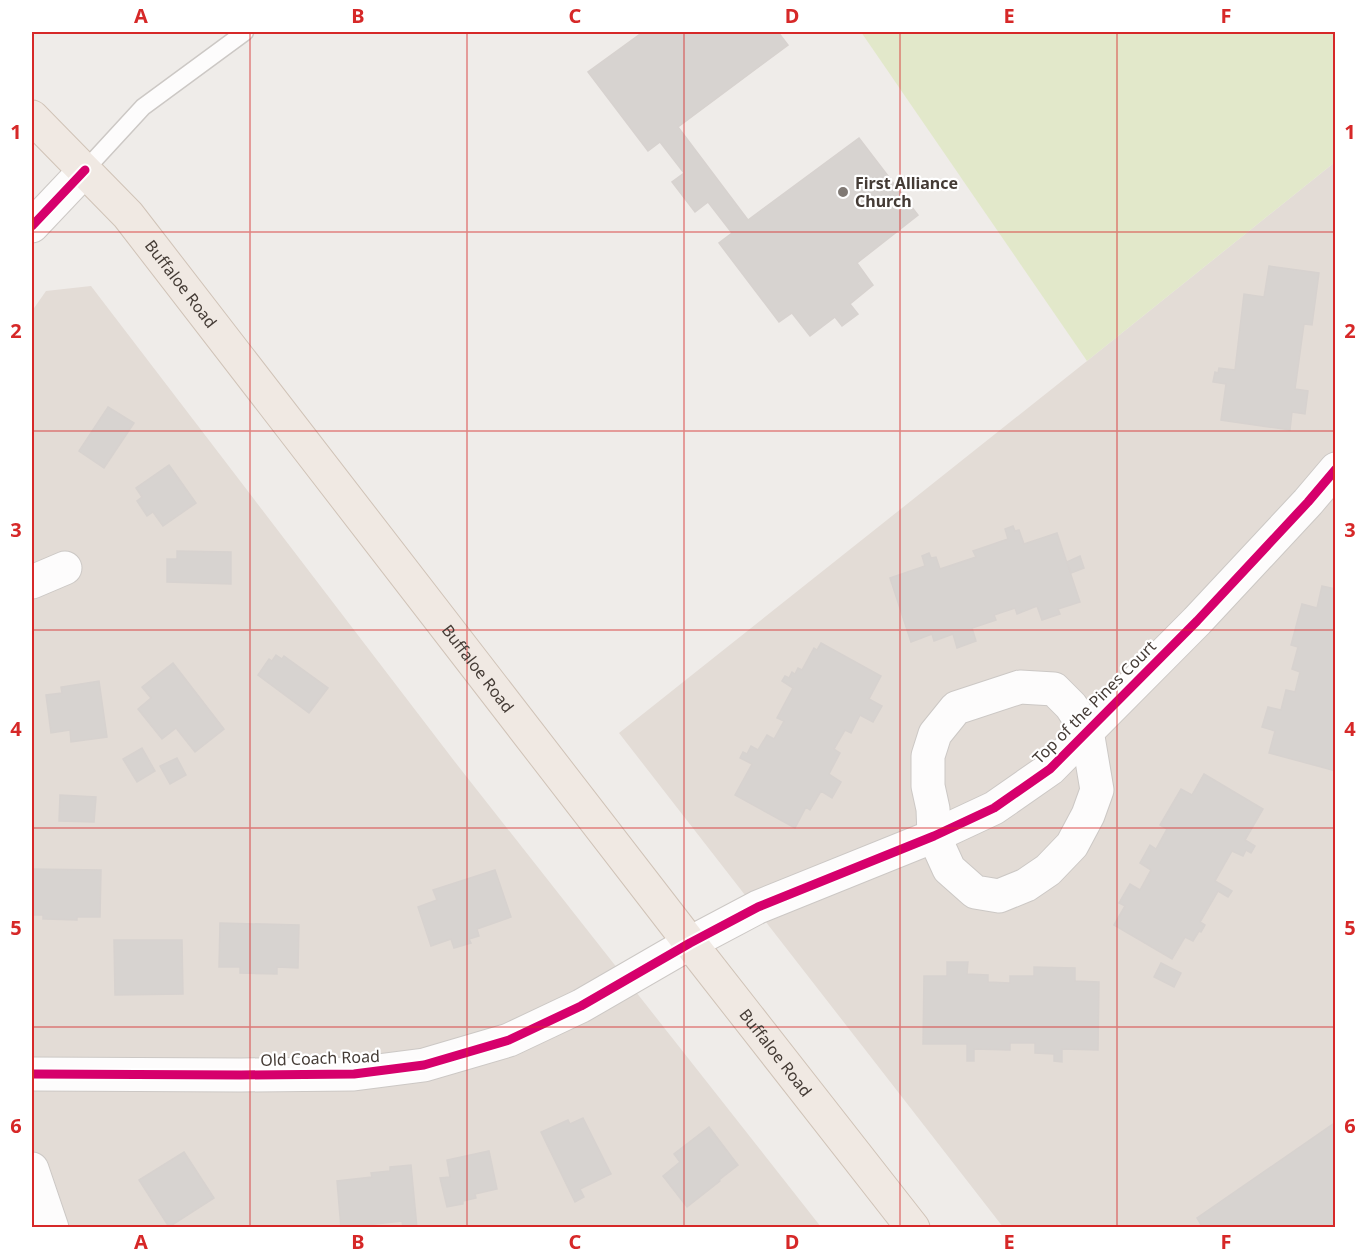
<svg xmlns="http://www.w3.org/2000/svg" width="1367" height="1259" font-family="'Noto Sans',sans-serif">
<rect width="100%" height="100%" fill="#efece9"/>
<!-- residential -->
<g fill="#e3dcd6">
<path d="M 1335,162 L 1335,1227 L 1003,1227 L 619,733 L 1087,361 Z"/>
<path d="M 91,286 L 455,762 L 821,1227 L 32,1227 L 32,311 L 46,291 Z"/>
</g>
<!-- green -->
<path fill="#e2e8ca" d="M 861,32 L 1335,32 L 1335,162 L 1087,361 Z"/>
<!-- building -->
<g fill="#d7d3d0" stroke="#d7d2cf" stroke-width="1.5">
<path d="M 643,32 L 778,32 L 788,45 L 678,127 L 748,220 L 859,138 L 918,215 L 857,263 L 873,285 L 850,304 L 858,314 L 842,326 L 835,317 L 810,336 L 792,313 L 779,322 L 719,243 L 732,233 L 708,202 L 695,212 L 672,182 L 684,173 L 660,142 L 648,151 L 588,72 Z"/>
<path d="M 1269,266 L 1319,273 L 1312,325 L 1304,324 L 1295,389 L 1308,391 L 1305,414 L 1292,412 L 1290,430 L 1221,420 L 1226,384 L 1213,382 L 1215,372 L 1218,373 L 1219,368 L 1235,370 L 1244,294 L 1264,297 Z"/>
<path d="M 108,407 L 134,423 L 104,468 L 79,451 Z"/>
<path d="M 169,465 L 196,503 L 163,526 L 153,512 L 147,516 L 137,501 L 142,497 L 136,488 Z"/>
<path d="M 1013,526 L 1015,531 L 1019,530 L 1024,544 L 1057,533 L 1080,602 L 1058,609 L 1060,614 L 1042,620 L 1037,606 L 1017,614 L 1015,608 L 994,615 L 996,620 L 972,628 L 976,641 L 957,648 L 953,634 L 934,641 L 932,634 L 911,642 L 890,578 L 925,566 L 922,556 L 929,553 L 931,558 L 936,557 L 940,569 L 976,557 L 973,551 L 1008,539 L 1005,529 Z"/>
<path d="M 177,551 L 231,552 L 231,584 L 167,582 L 167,559 L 177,559 Z"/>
<path d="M 1080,556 L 1084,568 L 1071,573 L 1067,562 Z"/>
<path d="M 1322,586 L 1336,589 L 1336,771 L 1269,753 L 1275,731 L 1262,727 L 1268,707 L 1281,710 L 1286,690 L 1295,692 L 1300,672 L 1292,669 L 1298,647 L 1291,645 L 1302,604 L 1317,608 Z"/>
<path d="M 821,643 L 881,676 L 869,699 L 882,706 L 873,722 L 860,715 L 851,733 L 845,730 L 834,749 L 840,753 L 829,774 L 841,782 L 832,798 L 821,791 L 810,810 L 806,807 L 795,828 L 735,795 L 752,764 L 740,758 L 743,752 L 747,754 L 751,746 L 758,750 L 767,735 L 774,739 L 784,721 L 777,718 L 793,688 L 782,681 L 785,676 L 789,678 L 792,672 L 795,674 L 798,668 L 802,670 L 814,648 L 817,650 Z"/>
<path d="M 276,655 L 282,659 L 284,656 L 328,688 L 309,713 L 258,675 L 269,659 L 272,661 Z"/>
<path d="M 173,663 L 224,729 L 195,752 L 176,728 L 162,739 L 138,709 L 151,698 L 142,687 Z"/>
<path d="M 99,681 L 107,737 L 71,742 L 70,730 L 51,733 L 46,695 L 62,693 L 61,687 Z"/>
<path d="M 142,748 L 155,771 L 137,782 L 123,759 Z"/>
<path d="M 177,758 L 186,775 L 170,784 L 160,766 Z"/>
<path d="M 1204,774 L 1263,809 L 1245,840 L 1255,846 L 1251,853 L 1246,850 L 1243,856 L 1232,851 L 1215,881 L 1232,891 L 1228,897 L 1218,891 L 1200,922 L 1205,925 L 1201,932 L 1199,931 L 1193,941 L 1185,937 L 1172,959 L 1114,925 L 1125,906 L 1119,903 L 1130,884 L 1140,890 L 1151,870 L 1140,863 L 1150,845 L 1156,849 L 1167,829 L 1160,825 L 1181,789 L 1192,795 Z"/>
<path d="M 60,795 L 96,797 L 94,822 L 59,821 Z"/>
<path d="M 32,869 L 101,870 L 100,917 L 77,917 L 77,920 L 45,919 L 43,919 L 43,915 L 32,915 Z"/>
<path d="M 495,870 L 511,917 L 477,929 L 479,936 L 469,939 L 471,943 L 454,948 L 451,939 L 431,946 L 418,907 L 437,900 L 433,890 Z"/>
<path d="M 220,923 L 299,925 L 298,968 L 277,967 L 277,974 L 240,973 L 240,967 L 219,967 Z"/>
<path d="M 114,940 L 182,940 L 183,994 L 115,995 Z"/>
<path d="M 947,962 L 968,962 L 967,974 L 988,975 L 988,982 L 1010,983 L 1010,976 L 1034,976 L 1034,967 L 1075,968 L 1075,981 L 1099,982 L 1098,1050 L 1062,1049 L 1062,1062 L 1054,1061 L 1054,1054 L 1035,1053 L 1035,1043 L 1010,1043 L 1010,1050 L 974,1049 L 974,1061 L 967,1061 L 967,1044 L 923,1044 L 924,976 L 947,976 Z"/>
<path d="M 1161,963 L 1181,973 L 1174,987 L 1154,977 Z"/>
<path d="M 583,1118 L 611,1174 L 580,1189 L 584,1197 L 575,1202 L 541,1132 L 568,1120 L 570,1124 Z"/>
<path d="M 1336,1122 L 1336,1228 L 1203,1228 L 1197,1218 Z"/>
<path d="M 709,1127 L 738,1165 L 719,1180 L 720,1181 L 687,1207 L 663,1176 L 680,1162 L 674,1154 Z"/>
<path d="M 489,1151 L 497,1189 L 475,1194 L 476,1198 L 463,1201 L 463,1204 L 447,1207 L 440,1178 L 450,1177 L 447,1160 Z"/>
<path d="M 184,1152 L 214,1198 L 169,1227 L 139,1180 Z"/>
<path d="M 411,1165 L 417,1228 L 403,1228 L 402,1221 L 341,1228 L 337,1181 L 372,1177 L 371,1173 L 390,1171 L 390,1167 Z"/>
</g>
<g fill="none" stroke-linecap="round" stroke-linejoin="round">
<!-- lane casing -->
<g stroke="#ccc8c5" stroke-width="19">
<path id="lane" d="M 85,170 L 143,107 L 245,32"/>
</g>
<!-- street casing -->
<g stroke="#ccc8c5" stroke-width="35">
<g id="street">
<path d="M 32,226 L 85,170"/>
<path d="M 32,582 L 65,568"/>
<path d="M 1020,687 L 1054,689 L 1071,706 L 1087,731 L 1097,790 L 1088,815 L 1072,845 L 1048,870 L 1026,885 L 999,896 L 975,892 L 949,869 L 934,836 L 933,809 L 928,786 L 928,756 L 935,734 L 956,708 Z"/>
<path d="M 32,1074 L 241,1075 L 354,1074 L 424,1065 L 509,1040 L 581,1006 L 690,943 L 758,907 L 934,836 L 994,808 L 1050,769 L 1197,621 L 1308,502 L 1336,469"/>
<path d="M 32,1169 L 52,1228"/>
</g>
</g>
<!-- primary casing -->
<g stroke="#d0c3b7" stroke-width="35">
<g id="primary">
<path id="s1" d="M 32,117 L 128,215 L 690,943 L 913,1228"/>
</g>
</g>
<!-- lane -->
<use href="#lane" stroke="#fdfcfc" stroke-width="16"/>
<!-- street -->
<use href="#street" stroke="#fdfcfc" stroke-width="33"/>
<!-- primary -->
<use href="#primary" stroke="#f0e9e3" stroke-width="33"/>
<!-- cycleway casing -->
<g stroke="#fff" stroke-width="13">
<g id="cycleway">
<path d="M 32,226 L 85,170"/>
<path d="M 32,1074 L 241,1075 L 354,1074 L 424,1065 L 509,1040 L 581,1006 L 690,943 L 758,907 L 934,836 L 994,808 L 1050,769 L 1197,621 L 1308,502 L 1336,469"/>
</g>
</g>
<!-- cycleway -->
<use href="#cycleway" stroke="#d6006c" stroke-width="9"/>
</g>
<!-- grid -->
<path fill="none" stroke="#d62828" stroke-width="1.5" stroke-opacity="0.55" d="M 250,32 L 250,1228M 467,32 L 467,1228M 684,32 L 684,1228M 900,32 L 900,1228M 1117,32 L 1117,1228M 32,232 L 1336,232M 32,431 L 1336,431M 32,630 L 1336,630M 32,828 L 1336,828M 32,1027 L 1336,1027"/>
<!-- markers -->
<circle fill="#807974" stroke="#fff" stroke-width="2" cx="843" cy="192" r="6"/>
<g text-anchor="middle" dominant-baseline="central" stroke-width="4.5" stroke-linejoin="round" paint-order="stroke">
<!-- poi labels -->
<g font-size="16" font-weight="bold" fill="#443b35" stroke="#fff" text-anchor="start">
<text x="855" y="183">First Alliance<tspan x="855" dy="18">Church</tspan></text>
</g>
<!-- street labels -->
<g font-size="16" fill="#443b35" stroke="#fff">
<text stroke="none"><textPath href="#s1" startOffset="224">Buffaloe Road</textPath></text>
<text stroke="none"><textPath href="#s1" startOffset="710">Buffaloe Road</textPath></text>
<text transform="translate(1094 702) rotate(-45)">Top of the Pines Court</text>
<text stroke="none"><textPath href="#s1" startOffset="1196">Buffaloe Road</textPath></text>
<text transform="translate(320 1058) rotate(-2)">Old Coach Road</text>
</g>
</g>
<!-- border -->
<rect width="1367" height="1259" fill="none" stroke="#ffffff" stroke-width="66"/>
<rect x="33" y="33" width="1301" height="1193" fill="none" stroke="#d62828" stroke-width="2"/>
<g font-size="20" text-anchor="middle" font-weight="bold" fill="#d62828">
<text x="141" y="23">A</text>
<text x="358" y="23">B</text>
<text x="575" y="23">C</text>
<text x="792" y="23">D</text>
<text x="1009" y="23">E</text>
<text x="1226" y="23">F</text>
<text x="16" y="139">1</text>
<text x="1350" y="139">1</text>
<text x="16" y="338">2</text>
<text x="1350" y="338">2</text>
<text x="16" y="537">3</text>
<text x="1350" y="537">3</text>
<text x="16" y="736">4</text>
<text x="1350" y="736">4</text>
<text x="16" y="935">5</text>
<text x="1350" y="935">5</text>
<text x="16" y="1133">6</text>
<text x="1350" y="1133">6</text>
<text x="141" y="1249">A</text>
<text x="358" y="1249">B</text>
<text x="575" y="1249">C</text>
<text x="792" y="1249">D</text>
<text x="1009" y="1249">E</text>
<text x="1226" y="1249">F</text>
</g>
</svg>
